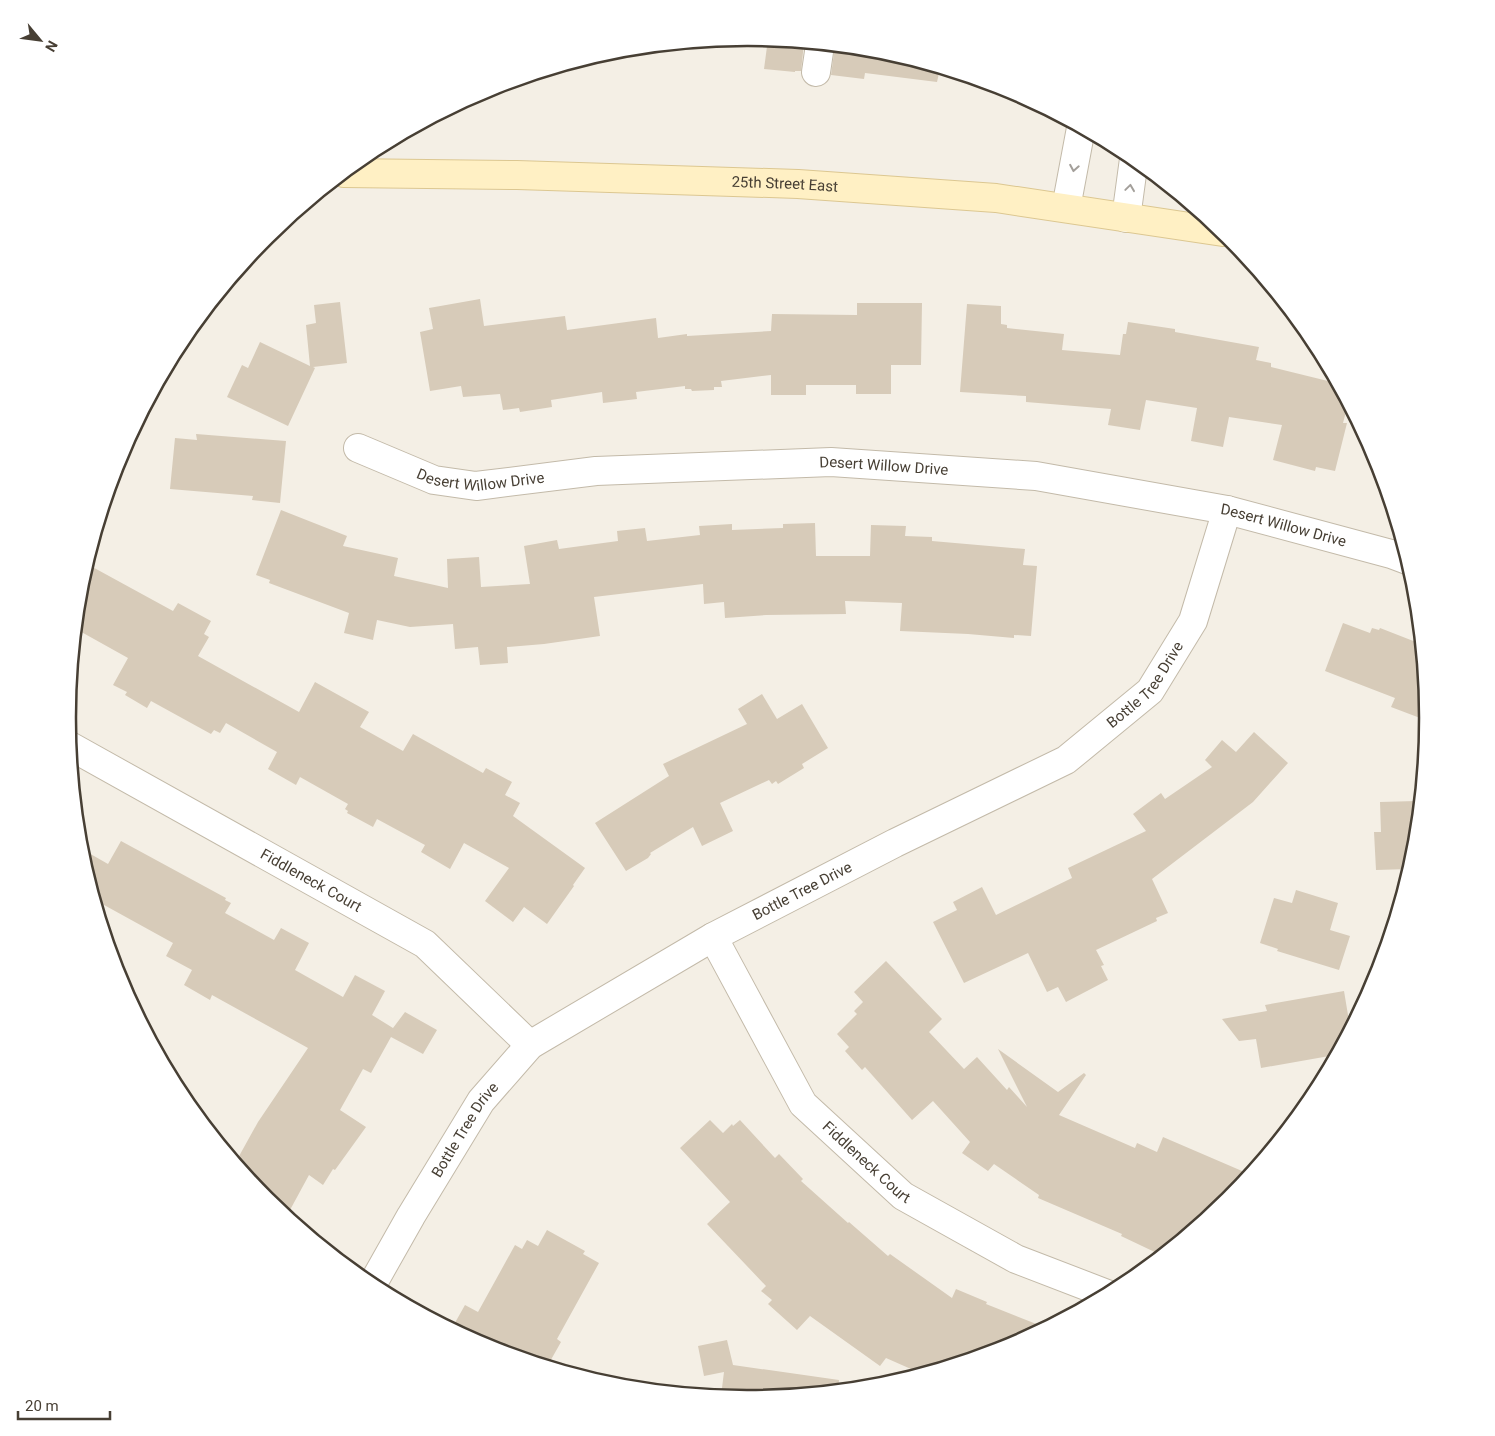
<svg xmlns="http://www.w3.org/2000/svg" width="1495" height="1436" font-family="Roboto,sans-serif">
<rect width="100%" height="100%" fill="#f4efe5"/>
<!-- building -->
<g fill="#d7cbb9">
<path d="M 768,39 L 804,43 L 801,71 L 795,71 L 795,72 L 764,69 Z"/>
<path d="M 835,46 L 881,51 L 940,69 L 937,82 L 865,73 L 864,79 L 831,75 Z"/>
<path d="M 480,299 L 484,326 L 565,316 L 567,330 L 656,318 L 658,338 L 687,334 L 687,336 L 771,331 L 772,314 L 857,315 L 857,303 L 922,303 L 921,365 L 891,365 L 891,394 L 856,394 L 856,385 L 806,385 L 806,395 L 771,395 L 771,375 L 721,381 L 722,387 L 714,387 L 714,390 L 692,391 L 691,389 L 685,389 L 685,386 L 636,392 L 637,399 L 603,403 L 602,392 L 551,400 L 552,407 L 520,412 L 519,408 L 503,410 L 500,394 L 463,397 L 461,386 L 430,391 L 420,332 L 433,329 L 429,308 Z"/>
<path d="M 340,302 L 347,363 L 313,367 L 315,368 L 288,426 L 227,397 L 242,365 L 248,368 L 260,342 L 310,366 L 306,325 L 316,323 L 314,305 Z"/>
<path d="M 967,304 L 1001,306 L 1001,324 L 1007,325 L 1007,328 L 1064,334 L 1062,350 L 1120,355 L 1123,334 L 1126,334 L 1128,322 L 1175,329 L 1175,332 L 1259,347 L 1256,360 L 1271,363 L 1271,367 L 1336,383 L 1348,404 L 1343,423 L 1347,423 L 1335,471 L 1316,467 L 1315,471 L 1273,460 L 1282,425 L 1229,417 L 1223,447 L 1191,441 L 1197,408 L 1146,400 L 1140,430 L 1108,425 L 1111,409 L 1026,402 L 1026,396 L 960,392 Z"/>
<path d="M 196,434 L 286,441 L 280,503 L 252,500 L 253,496 L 170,489 L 175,438 L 197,440 Z"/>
<path d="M 281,510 L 347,536 L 343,546 L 398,558 L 394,576 L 448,588 L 447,559 L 479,557 L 481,587 L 530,584 L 524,546 L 557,540 L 559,549 L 618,541 L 617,531 L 645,528 L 647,541 L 700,535 L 699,526 L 732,524 L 732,530 L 783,528 L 783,524 L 815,523 L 816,556 L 870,556 L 871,525 L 906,526 L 905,536 L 932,537 L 932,541 L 1025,549 L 1023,565 L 1037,566 L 1031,636 L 1014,635 L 1014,638 L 968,634 L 900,631 L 902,603 L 845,601 L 846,614 L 766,615 L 725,618 L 724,602 L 704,604 L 703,584 L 594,597 L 600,636 L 544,644 L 507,647 L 508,663 L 480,665 L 478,647 L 455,649 L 453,624 L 410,627 L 377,620 L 373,640 L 344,633 L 349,613 L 269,583 L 270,580 L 256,575 Z"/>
<path d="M 87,564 L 173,611 L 178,603 L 211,621 L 204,634 L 209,637 L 198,656 L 299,712 L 315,682 L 369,712 L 360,727 L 403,751 L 413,734 L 483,773 L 486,768 L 512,782 L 505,795 L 520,803 L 513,816 L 585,868 L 573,885 L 574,886 L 547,924 L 524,907 L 513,922 L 485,901 L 509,868 L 464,843 L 450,869 L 421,852 L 425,845 L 377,819 L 373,827 L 347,813 L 348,811 L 345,809 L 348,804 L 300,777 L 296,785 L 268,769 L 277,752 L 226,723 L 220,733 L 214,730 L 211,734 L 151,701 L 147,708 L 125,695 L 127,692 L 113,685 L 128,658 L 76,629 L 80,585 Z"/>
<path d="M 1343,623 L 1370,633 L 1372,628 L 1379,630 L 1380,628 L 1421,644 L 1428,721 L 1391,707 L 1395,698 L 1325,671 Z"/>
<path d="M 762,694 L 777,719 L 802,704 L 828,748 L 802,764 L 804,768 L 778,784 L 776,781 L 772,784 L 769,780 L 720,803 L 733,831 L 702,846 L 693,827 L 650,853 L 651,854 L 648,858 L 626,871 L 595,823 L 669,776 L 663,764 L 747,724 L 738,709 Z"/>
<path d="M 1254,732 L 1288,763 L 1253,802 L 1152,879 L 1168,913 L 1156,918 L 1157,921 L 1096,950 L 1104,965 L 1101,966 L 1108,980 L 1066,1002 L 1058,987 L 1047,992 L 1028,953 L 964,983 L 933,922 L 957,910 L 953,902 L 982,887 L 996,915 L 1072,878 L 1068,868 L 1146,831 L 1133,814 L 1161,793 L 1165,799 L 1212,767 L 1205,760 L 1222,740 L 1236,752 Z"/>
<path d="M 1416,801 L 1417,830 L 1415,851 L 1409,869 L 1376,870 L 1374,832 L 1381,832 L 1380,802 Z"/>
<path d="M 121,841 L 226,898 L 225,900 L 231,903 L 225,913 L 274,940 L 281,928 L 309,943 L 295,970 L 343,997 L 355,975 L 385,991 L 372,1015 L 393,1028 L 405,1012 L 437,1030 L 423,1054 L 391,1037 L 371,1073 L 363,1069 L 340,1110 L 366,1127 L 335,1170 L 333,1169 L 323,1185 L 309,1175 L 290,1210 L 288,1209 L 287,1211 L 266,1199 L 238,1165 L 238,1158 L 258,1122 L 308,1048 L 212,995 L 210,1000 L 184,985 L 192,970 L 166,956 L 173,943 L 95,900 L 80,848 L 108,864 Z"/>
<path d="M 1296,890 L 1338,903 L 1330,930 L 1350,936 L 1339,970 L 1277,951 L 1278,949 L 1260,943 L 1274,898 L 1292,903 Z"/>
<path d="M 886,961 L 942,1019 L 929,1032 L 964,1069 L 977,1057 L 1007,1090 L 1009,1087 L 1027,1107 L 998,1049 L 1058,1092 L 1084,1073 L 1086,1075 L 1059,1115 L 1135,1148 L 1137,1143 L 1157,1152 L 1163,1137 L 1249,1174 L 1228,1199 L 1161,1255 L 1121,1236 L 1122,1234 L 1038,1198 L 1039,1195 L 994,1164 L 988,1171 L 962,1153 L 970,1142 L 933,1101 L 912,1120 L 865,1067 L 862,1070 L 845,1051 L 849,1047 L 837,1034 L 857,1014 L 854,1011 L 863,1002 L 854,992 Z"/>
<path d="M 1344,991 L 1350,1027 L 1335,1055 L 1261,1068 L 1256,1039 L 1239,1041 L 1222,1019 L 1267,1011 L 1265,1005 Z"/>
<path d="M 710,1120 L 723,1133 L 732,1124 L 733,1126 L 740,1120 L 775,1158 L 779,1154 L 803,1179 L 801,1181 L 848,1223 L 849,1222 L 888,1256 L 890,1254 L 952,1298 L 956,1289 L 987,1302 L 986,1304 L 1044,1327 L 1008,1347 L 920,1373 L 886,1358 L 880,1366 L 810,1316 L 797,1330 L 768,1304 L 772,1300 L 761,1291 L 766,1286 L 707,1224 L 730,1202 L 680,1148 Z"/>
<path d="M 547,1230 L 585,1251 L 583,1254 L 599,1263 L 557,1339 L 561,1342 L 548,1365 L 487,1347 L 452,1328 L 465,1305 L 478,1312 L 515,1245 L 522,1249 L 527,1240 L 538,1246 Z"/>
<path d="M 727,1340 L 733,1365 L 839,1380 L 838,1390 L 747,1398 L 721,1396 L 724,1372 L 704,1376 L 698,1346 Z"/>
</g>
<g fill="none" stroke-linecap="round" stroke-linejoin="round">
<!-- minor casing -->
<g stroke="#c3baa9" stroke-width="30">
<g id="minor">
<path d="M 816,72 L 820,45"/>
<path d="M 1066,208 L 1081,128"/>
<path d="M 1126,218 L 1134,159"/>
<path id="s1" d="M 358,448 L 434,480 L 476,486 L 596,471 L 831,462 L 1036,476 L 1227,510 L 1391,554 L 1407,560"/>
<path id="s2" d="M 70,746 L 425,944 L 530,1045"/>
<path id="s3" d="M 713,937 L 803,1104 L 903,1196 L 1016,1259 L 1107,1294"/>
<path id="s4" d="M 372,1285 L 411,1216 L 481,1101 L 530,1045 L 713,937 L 895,843 L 1066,760 L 1150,691 L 1193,621 L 1227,510"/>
</g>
</g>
<!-- secondary casing -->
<g stroke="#dcc791" stroke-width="30">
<g id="secondary">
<path id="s5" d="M 344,173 L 517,175 L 798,184 L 996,198 L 1223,232"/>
</g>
</g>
<!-- minor -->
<use href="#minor" stroke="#fff" stroke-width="28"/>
<!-- secondary -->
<use href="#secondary" stroke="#fff0c4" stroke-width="28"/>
</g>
<!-- one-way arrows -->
<defs><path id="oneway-chevron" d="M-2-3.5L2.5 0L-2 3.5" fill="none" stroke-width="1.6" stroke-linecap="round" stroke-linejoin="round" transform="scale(1.25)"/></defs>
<g stroke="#a39f9a">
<use href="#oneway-chevron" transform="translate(1074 168) rotate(100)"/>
<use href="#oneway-chevron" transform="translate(1130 188) rotate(-82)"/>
</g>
<g text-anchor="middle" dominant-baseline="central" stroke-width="5" stroke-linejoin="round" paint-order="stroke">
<!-- street labels -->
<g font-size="15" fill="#473f34" stroke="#fff">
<text stroke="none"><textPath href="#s5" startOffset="441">25th Street East</textPath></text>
<text stroke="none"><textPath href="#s1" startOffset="534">Desert Willow Drive</textPath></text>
<text stroke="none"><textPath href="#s1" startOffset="129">Desert Willow Drive</textPath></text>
<text stroke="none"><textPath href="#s1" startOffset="939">Desert Willow Drive</textPath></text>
<text stroke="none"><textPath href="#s4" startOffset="1006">Bottle Tree Drive</textPath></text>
<text stroke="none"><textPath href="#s2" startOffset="276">Fiddleneck Court</textPath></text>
<text stroke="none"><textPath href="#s4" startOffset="601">Bottle Tree Drive</textPath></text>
<text stroke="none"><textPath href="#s4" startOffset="181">Bottle Tree Drive</textPath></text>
<text stroke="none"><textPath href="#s3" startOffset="276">Fiddleneck Court</textPath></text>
</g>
</g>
<!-- crop -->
<path d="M0 0H1495V1436H0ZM747 46H748A671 671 0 0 1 1419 717V719A671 671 0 0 1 748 1390H747A671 671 0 0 1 76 719V717A671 671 0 0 1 747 46Z" fill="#fff" fill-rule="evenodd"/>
<path fill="none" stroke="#473f34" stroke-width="2.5" d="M747 46H748A671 671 0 0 1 1419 717V719A671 671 0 0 1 748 1390H747A671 671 0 0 1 76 719V717A671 671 0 0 1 747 46Z"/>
<!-- north arrow -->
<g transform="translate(40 40) rotate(119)" stroke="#ffffff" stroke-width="4" paint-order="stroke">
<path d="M0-4L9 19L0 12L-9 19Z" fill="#473f34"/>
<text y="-8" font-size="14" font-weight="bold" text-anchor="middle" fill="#473f34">N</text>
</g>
<!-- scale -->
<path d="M18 1411v8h92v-8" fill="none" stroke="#473f34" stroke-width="2.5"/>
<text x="25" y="1411" font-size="15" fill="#473f34" stroke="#ffffff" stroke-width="4" paint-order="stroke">20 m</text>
</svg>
